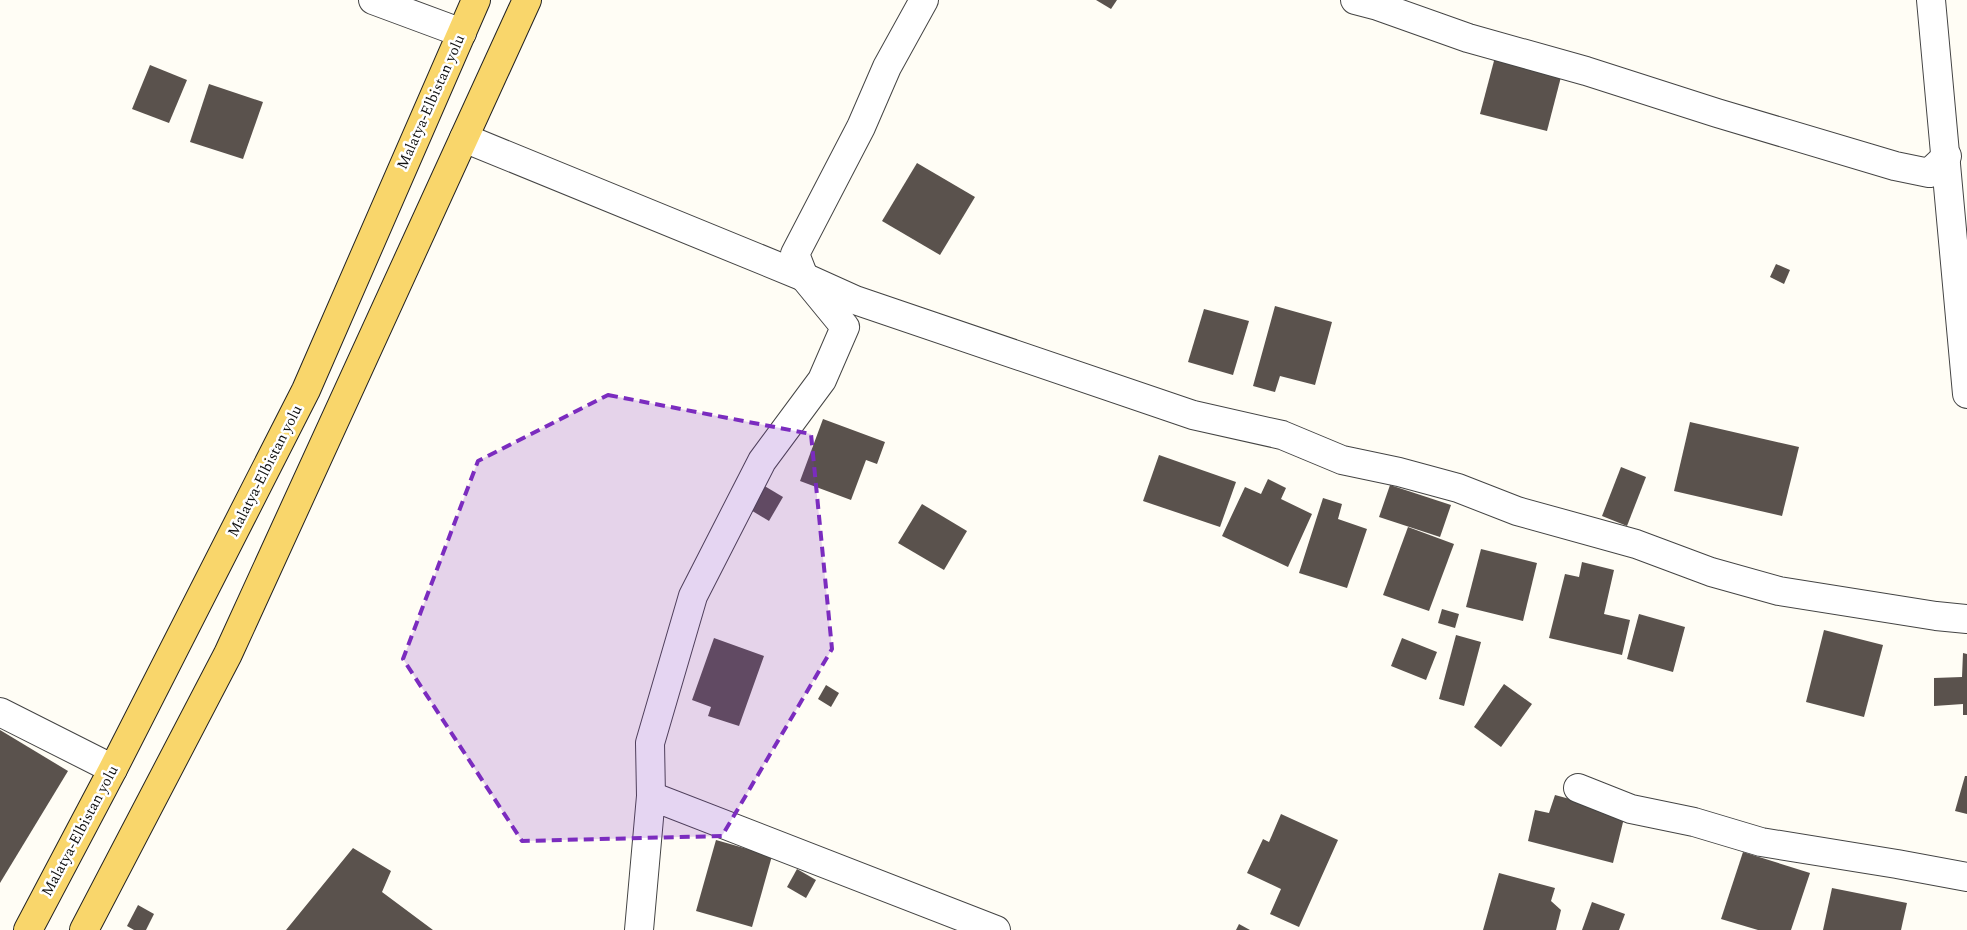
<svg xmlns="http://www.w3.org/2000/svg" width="1967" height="930" font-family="Spectral,serif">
<rect width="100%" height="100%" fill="#fffdf5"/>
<!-- building -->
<g fill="#5a524d">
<path d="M 1096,0 L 1117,0 L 1111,9 Z"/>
<path d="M 1495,57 L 1562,73 L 1547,131 L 1480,114 Z"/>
<path d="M 150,65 L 187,80 L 169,123 L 132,109 Z"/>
<path d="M 209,84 L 263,102 L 243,159 L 190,142 Z"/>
<path d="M 917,163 L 975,197 L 940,255 L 882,221 Z"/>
<path d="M 1776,264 L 1790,270 L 1784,284 L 1770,277 Z"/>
<path d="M 1275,306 L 1332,322 L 1315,385 L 1280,376 L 1275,392 L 1253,386 Z"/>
<path d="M 1204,309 L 1249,321 L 1233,375 L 1188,362 Z"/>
<path d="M 823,419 L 885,442 L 877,464 L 866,460 L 851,500 L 800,481 Z"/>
<path d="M 1690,422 L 1799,447 L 1782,516 L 1674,491 Z"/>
<path d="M 1159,455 L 1236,482 L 1220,527 L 1143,501 Z"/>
<path d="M 1621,467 L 1646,477 L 1627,526 L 1602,516 Z"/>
<path d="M 1268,479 L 1286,488 L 1281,499 L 1312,514 L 1288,567 L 1222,536 L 1245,487 L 1261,494 Z"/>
<path d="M 758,482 L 783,497 L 769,521 L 744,506 Z"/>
<path d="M 1390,485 L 1451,505 L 1440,537 L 1379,517 Z"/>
<path d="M 1323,498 L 1342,504 L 1338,519 L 1367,529 L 1347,588 L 1299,573 Z"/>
<path d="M 922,504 L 967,531 L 944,570 L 898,543 Z"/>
<path d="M 1408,527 L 1454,544 L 1429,611 L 1383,595 Z"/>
<path d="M 1481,549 L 1537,563 L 1523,621 L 1466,607 Z"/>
<path d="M 1582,562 L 1614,570 L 1604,614 L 1630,620 L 1622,655 L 1549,638 L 1565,574 L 1579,577 Z"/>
<path d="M 1442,609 L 1459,614 L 1455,628 L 1438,623 Z"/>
<path d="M 1639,614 L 1685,627 L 1673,672 L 1627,659 Z"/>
<path d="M 1824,630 L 1883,645 L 1864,717 L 1806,702 Z"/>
<path d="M 1456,635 L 1481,642 L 1464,706 L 1439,699 Z"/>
<path d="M 714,638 L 764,656 L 739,726 L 708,716 L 711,707 L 692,700 Z"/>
<path d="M 1402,638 L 1437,652 L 1426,680 L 1391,666 Z"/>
<path d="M 1963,653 L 1967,654 L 1967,715 L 1963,715 L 1963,704 L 1934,706 L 1934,678 L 1962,677 Z"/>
<path d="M 1504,684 L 1532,704 L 1501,747 L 1474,727 Z"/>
<path d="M 826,685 L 839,693 L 831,707 L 818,699 Z"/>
<path d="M 0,730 L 68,771 L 0,883 Z"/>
<path d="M 1965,776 L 1967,776 L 1967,814 L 1955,811 Z"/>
<path d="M 1555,795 L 1625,814 L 1613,863 L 1528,841 L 1535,810 L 1549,813 Z"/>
<path d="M 1281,814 L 1338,840 L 1299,927 L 1270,914 L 1281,889 L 1247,873 L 1263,839 L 1269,842 Z"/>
<path d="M 716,840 L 772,856 L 752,927 L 696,911 Z"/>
<path d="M 353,848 L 391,871 L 382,892 L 433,930 L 286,930 Z"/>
<path d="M 1743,852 L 1810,873 L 1791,930 L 1758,930 L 1721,919 Z"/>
<path d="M 797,869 L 816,880 L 806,898 L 787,887 Z"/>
<path d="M 1499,873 L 1555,888 L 1551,901 L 1561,910 L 1556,930 L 1483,930 Z"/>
<path d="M 1832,888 L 1907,903 L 1901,930 L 1823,930 Z"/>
<path d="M 1592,902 L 1625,914 L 1619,930 L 1582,930 Z"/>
<path d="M 138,905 L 154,914 L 146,930 L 134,930 L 127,926 Z"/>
<path d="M 1239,924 L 1250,930 L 1236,930 Z"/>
</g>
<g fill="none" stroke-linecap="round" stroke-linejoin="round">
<!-- minor casing -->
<g stroke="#444" stroke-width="30">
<g id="minor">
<path d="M 373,0 L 462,33"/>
<path d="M 1355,0 L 1378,6 L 1468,38 L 1586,71 L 1717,113 L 1895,166 L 1929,173 L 1947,156"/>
<path d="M 1931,0 L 1967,394"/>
<path d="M 464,138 L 804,277 L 855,300 L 1193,415 L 1282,435 L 1342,460 L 1399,472 L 1458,488 L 1517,511 L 1636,544 L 1711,572 L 1779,591 L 1936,616 L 1967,619"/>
<path d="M 0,712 L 113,769"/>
<path d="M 1578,788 L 1631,809 L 1694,822 L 1761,842 L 1897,864 L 1967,877"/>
<path d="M 651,796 L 650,743 L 693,596 L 762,461 L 822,380 L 845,327 L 804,277 L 795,254 L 861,127 L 887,67 L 924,0"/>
<path d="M 639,930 L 651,796 L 996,930"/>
</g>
</g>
<!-- major casing -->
<g stroke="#222" stroke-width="30">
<g id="major">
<path d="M 28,930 L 113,769 L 306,390 L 476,0"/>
<path d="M 84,930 L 228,654 L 527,0"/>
</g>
</g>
<!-- minor -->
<use href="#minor" stroke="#fff" stroke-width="28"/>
<!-- major -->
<use href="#major" stroke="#f9d66b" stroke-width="28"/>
</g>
<!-- marked area -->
<path fill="#7b2cbf" fill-opacity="0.2" stroke="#7b2cbf" stroke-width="4" stroke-dasharray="10 6" stroke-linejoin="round" d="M 608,395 L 811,434 L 832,649 L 722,836 L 522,841 L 403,659 L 478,461 Z"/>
<g text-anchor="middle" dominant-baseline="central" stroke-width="5" stroke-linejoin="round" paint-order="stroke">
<!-- street labels -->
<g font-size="15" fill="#111" stroke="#fff">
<text transform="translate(431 102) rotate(-66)">Malatya-Elbistan yolu</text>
<text transform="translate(265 471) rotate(-63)">Malatya-Elbistan yolu</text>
<text transform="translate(80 831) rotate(-62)">Malatya-Elbistan yolu</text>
</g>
</g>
</svg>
